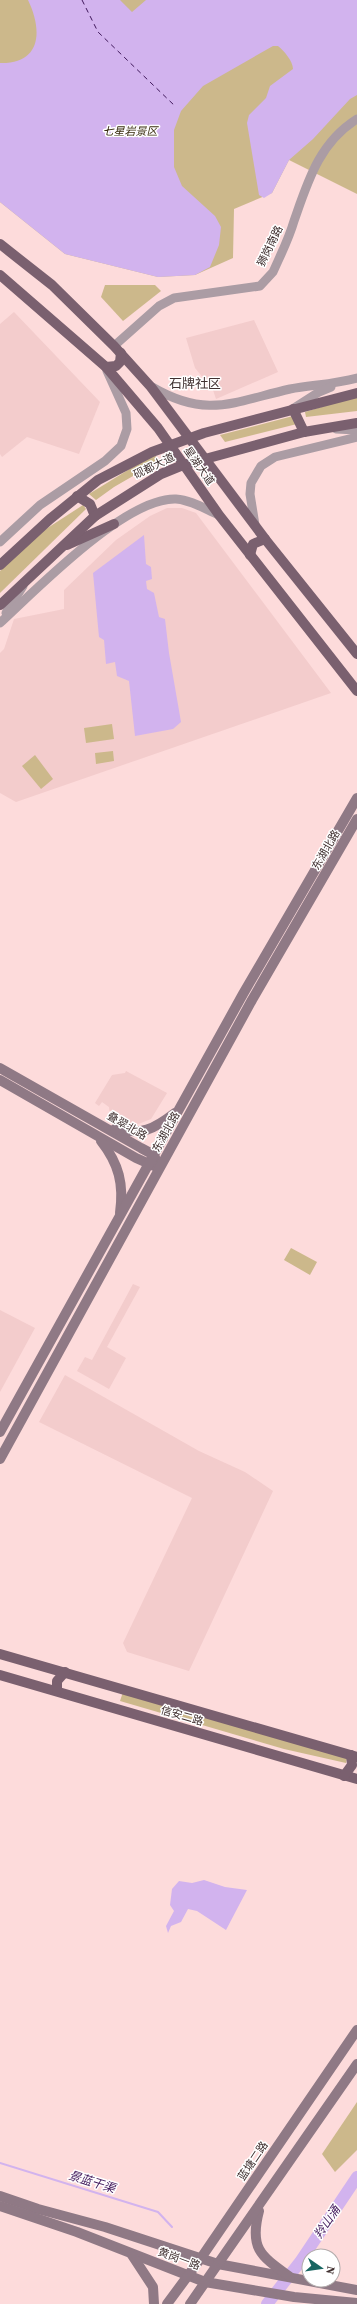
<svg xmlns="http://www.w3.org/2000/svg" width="357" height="2304" font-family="'Source Serif 4','Noto Sans SC',serif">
<rect width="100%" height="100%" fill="#fddbdb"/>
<!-- built -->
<g fill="#f3cccc">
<path d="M 14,312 L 100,402 L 79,454 L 27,437 L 2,457 L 0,454 L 0,324 Z"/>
<path d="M 254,320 L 278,372 L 216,399 L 213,390 L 195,368 L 186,338 Z"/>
<path d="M 167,508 L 182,508 L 196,513 L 331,693 L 16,802 L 0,793 L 0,653 L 4,649 L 14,619 L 64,609 L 64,590 L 116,540 L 150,516 Z"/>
<path d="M 126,1071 L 167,1093 L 151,1119 L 136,1125 L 121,1123 L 110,1117 L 109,1107 L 102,1102 L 99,1106 L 95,1103 L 112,1075 L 125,1073 Z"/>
<path d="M 133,1284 L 140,1287 L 107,1347 L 126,1358 L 109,1389 L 77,1371 L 85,1357 L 92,1360 Z"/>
<path d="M 0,1310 L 35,1328 L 0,1392 Z"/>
<path d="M 65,1375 L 199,1451 L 245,1472 L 273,1491 L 189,1671 L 127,1652 L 123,1643 L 192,1498 L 39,1422 Z"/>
</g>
<!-- green -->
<g fill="#ccb88b">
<path d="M 0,0 L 357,0 L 357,194 L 289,160 L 272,193 L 234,209 L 233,258 L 195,275 L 158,277 L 65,254 L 0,202 Z"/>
<path d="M 105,285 L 155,285 L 161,291 L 123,321 L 101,297 Z"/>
<path d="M 357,396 L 357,411 L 306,417 L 305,412 Z"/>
<path d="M 293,416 L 297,424 L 225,442 L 220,435 Z"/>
<path d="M 154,454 L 159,461 L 114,487 L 96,500 L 89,494 Z"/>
<path d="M 83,505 L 86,509 L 0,593 L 0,571 L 43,531 Z"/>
<path d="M 112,724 L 114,739 L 86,743 L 84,728 Z"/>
<path d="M 113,751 L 114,761 L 96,764 L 95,753 Z"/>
<path d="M 35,755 L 53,779 L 41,789 L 22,766 Z"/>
<path d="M 291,1248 L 317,1262 L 310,1275 L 284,1260 Z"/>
<path d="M 123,1692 L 347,1758 L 346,1763 L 284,1749 L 120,1701 Z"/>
<path d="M 357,2102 L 357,2150 L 335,2172 L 322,2154 Z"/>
</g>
<!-- water -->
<g fill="#d2b3ee">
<path d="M 28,0 L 120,0 L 132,12 L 146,0 L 357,0 L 357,95 L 350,99 L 313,139 L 289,160 L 272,193 L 264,198 L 259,195 L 247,123 L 249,115 L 266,98 L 270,86 L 293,69 C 293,61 284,51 278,46 L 273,46 L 203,86 L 181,111 L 174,130 L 174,167 L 182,186 L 215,216 L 221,227 L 219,245 L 210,267 L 195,275 L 158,277 L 65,254 L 0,202 L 0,63 C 41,64 43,31 28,0 Z"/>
<path d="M 144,535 L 146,564 L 151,567 L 152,579 L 146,581 L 147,589 L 154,593 L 159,617 L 165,619 L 169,653 L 181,722 L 173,729 L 135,736 L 129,681 L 117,676 L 115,662 L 106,664 L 104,640 L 99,637 L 93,573 Z"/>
<path d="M 204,1880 L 225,1887 L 247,1890 L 226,1930 L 197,1911 L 188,1909 L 181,1922 L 171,1926 L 168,1933 L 166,1926 L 174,1911 L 170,1905 L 172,1889 L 179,1881 L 192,1883 Z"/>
</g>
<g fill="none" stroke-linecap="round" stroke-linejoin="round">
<!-- stream -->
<path stroke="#d2b3ee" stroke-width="2" d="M 0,2163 L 158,2212 L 172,2227"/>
<!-- river -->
<path stroke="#d2b3ee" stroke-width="12" d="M 267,2304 L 300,2262 L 357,2177"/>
<!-- ferry -->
<path stroke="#40185b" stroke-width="1" stroke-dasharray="5 4" stroke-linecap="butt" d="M 82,0 L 98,32 L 176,107"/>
<!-- tertiary -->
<g stroke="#ab9ca4" stroke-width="9">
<path d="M 114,346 L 159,306 L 174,298 L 260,286 L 273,272 L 278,261 C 284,248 290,235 294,221 C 308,181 319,143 357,119"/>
<path d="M 152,387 C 207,419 233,402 290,389 C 312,385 335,384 357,378"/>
<path d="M 294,408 L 319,392 L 331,387"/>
<path d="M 336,429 L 357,430"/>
<path d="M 255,525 L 250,494 L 251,483 L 261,466 L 275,457 L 357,437"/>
<path d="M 0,542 L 40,505 L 105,461 L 121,446 L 127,429 L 126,413 L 107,371"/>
<path d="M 6,613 L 23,586"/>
<path d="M 0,623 C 37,589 126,497 176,499 C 191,500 205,509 219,515"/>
</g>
<!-- secondary -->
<g stroke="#8f7985" stroke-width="10">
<path d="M 0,1068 L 141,1148 L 154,1155 L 156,1160"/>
<path d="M 0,1080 L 136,1158 L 154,1166"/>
<path d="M 115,1129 C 142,1135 153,1130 175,1113"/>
<path d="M 101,1141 C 119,1164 124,1184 120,1213"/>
<path d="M 0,1432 L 243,994 L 357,798"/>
<path d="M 0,1459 L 252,1000 L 357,819"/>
<path d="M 0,2196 L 38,2209 L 105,2227 L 218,2264 L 357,2290"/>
<path d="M 0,2206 L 77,2232 L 205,2282 L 294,2297 L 357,2303"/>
<path d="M 259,2211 C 249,2249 261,2256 290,2277"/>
<path d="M 132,2255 L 153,2287 L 154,2304"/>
<path d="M 167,2304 L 201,2258 L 357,2030"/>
<path d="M 190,2304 L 357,2064"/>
</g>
<!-- primary -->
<g stroke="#7a606f" stroke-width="10">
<path d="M 0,244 L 52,285 L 114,346 L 151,387 L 265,539 L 357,654"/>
<path d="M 0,275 L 106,367 L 158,428 L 219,515 L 357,691"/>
<path d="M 106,367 L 116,366 L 120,362 L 121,353"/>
<path d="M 293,409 L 304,432"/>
<path d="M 77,496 L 90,504 L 95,516"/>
<path d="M 67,545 L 114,524"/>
<path d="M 250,555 L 253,544 L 265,539"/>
<path d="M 0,565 L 50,519 L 98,480 L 152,452 L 204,433 L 357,393"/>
<path d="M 0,605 L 95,516 L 161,474 L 183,465 L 304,432 L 357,423"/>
<path d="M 0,1654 L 357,1757"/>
<path d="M 0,1675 L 357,1779"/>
<path d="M 57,1691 L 57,1681 L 65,1672"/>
<path d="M 344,1776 L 352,1765 L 351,1755"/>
</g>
</g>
<g text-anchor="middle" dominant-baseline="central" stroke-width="3" stroke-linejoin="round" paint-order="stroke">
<!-- park labels -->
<g font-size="11" font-style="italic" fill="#382c0f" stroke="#fff">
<text x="130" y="131">七星岩景区</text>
</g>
<!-- street labels -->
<g font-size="11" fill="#403030" stroke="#fff">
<text transform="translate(270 246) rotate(-64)">狮岗南路</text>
<text transform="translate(154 466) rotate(-26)">砚都大道</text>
<text transform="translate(199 466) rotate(55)">星湖大道</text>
<text transform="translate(326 850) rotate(-60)">东湖北路</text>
<text transform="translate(127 1126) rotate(30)">叠翠北路</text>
<text transform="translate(166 1132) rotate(-61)">东湖北路</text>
<text transform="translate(182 1716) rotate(16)">信安二路</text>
<text transform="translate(253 2161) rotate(-56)">蓝塘二路</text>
<text transform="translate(179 2259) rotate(20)">黄岗一路</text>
</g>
<!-- water labels -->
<g font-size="12" font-style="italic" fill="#40185b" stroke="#fff">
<text transform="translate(92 2182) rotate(17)">景蓝干渠</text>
<text transform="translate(327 2222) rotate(-56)">羚山涌</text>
</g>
<!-- quarter labels -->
<g font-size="13" fill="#403030" stroke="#fff">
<text x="195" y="383">石牌社区</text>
</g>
</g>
<!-- north arrow -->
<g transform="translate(321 2268) rotate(103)"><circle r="19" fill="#ffffff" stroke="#b3acac"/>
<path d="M0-3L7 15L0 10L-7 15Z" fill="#186662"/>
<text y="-6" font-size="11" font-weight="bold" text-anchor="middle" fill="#403030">N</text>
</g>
</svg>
